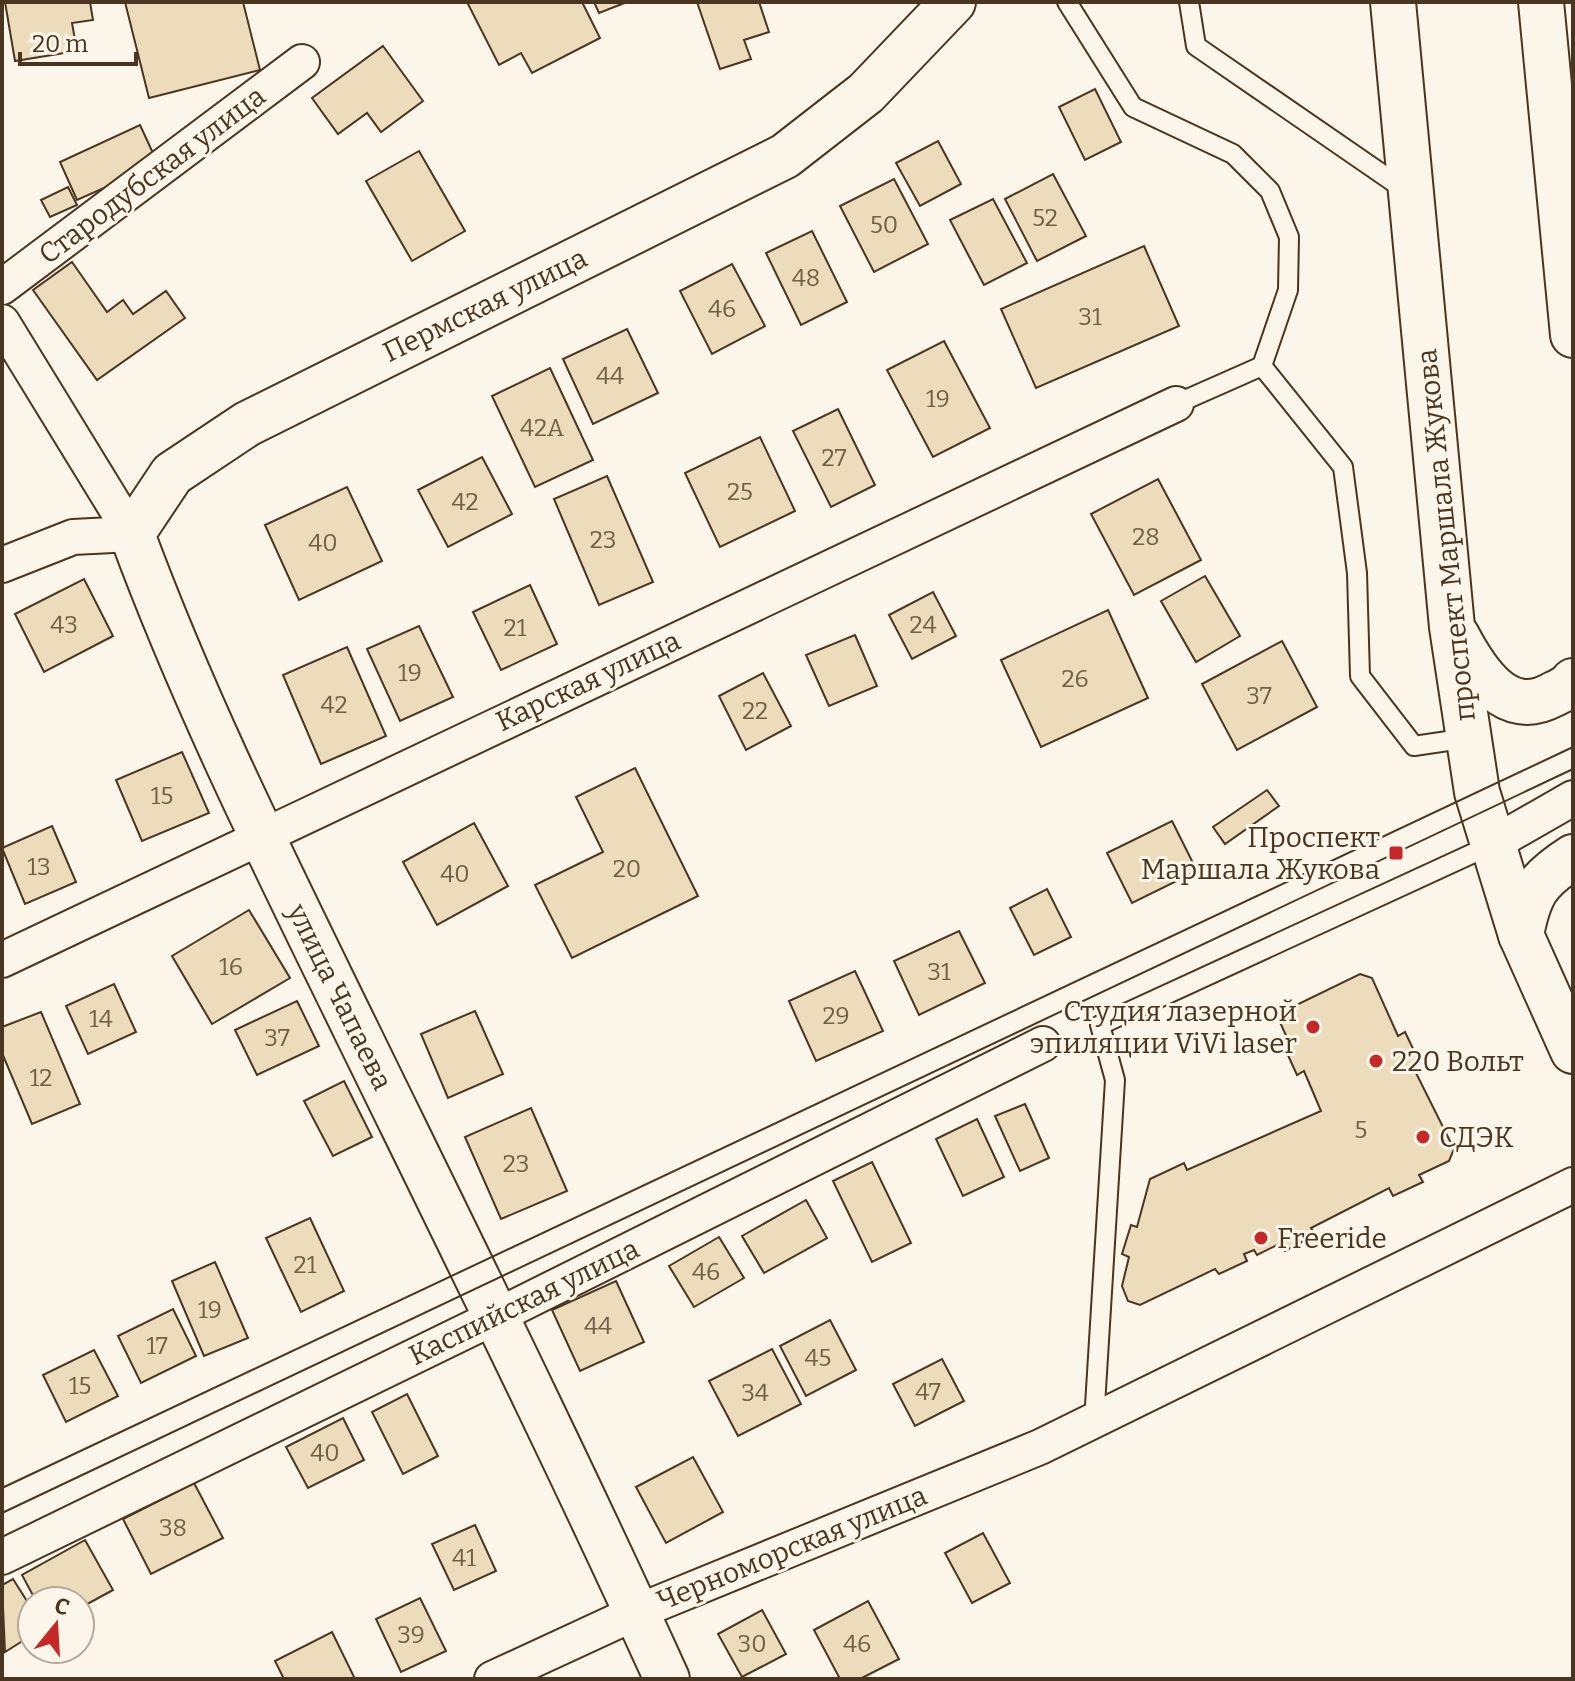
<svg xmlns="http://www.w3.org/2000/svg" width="1575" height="1681" font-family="Bitter,serif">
<rect width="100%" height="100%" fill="#fbf6e9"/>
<!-- building -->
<g fill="#ecdcbc" stroke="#4a3520" stroke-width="2">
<path d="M 5,2 L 90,2 L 93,20 L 72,23 L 77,51 L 15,61 Z"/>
<path d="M 125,2 L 243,2 L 260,70 L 149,98 Z"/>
<path d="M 467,2 L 582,2 L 600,38 L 532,73 L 521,53 L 499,65 Z"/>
<path d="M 594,2 L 627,2 L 599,13 Z"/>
<path d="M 697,2 L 759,2 L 769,32 L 744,40 L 751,59 L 720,69 Z"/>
<path d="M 383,46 L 423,101 L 381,132 L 367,113 L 338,134 L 312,98 Z"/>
<path d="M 1095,89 L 1121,142 L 1085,160 L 1059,107 Z"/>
<path d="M 140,125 L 158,164 L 77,200 L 60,162 Z"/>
<path d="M 938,141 L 961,184 L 920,206 L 896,163 Z"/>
<path d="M 419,151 L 465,231 L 412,261 L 366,181 Z"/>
<path d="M 1053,174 L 1086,236 L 1037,261 L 1005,199 Z"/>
<path d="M 894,179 L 928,244 L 874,272 L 840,206 Z"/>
<path d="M 68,187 L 77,205 L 50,217 L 41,200 Z"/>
<path d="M 993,199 L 1027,263 L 984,285 L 950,220 Z"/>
<path d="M 812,231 L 847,302 L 801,325 L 766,253 Z"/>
<path d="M 1144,246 L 1179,326 L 1036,388 L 1001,309 Z"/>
<path d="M 72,262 L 107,312 L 123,300 L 133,314 L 166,291 L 185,318 L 97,380 L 33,290 Z"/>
<path d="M 732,264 L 765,326 L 712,354 L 680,291 Z"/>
<path d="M 627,329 L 658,393 L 593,424 L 563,359 Z"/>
<path d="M 944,341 L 990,428 L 933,457 L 887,370 Z"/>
<path d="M 550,368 L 593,460 L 535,487 L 492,396 Z"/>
<path d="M 838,409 L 875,485 L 831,507 L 793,431 Z"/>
<path d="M 760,437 L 795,511 L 720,547 L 685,473 Z"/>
<path d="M 482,457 L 512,514 L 448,547 L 418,490 Z"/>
<path d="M 607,476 L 653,582 L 599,605 L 554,499 Z"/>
<path d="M 1158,479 L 1201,560 L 1134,595 L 1091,514 Z"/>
<path d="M 347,487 L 382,561 L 299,600 L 265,525 Z"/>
<path d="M 1205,576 L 1240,636 L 1196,662 L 1161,601 Z"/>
<path d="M 84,579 L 113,636 L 44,672 L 15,614 Z"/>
<path d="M 530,585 L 557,644 L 501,670 L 473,612 Z"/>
<path d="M 933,592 L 956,636 L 912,659 L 889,615 Z"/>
<path d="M 1108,610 L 1148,698 L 1041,747 L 1001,660 Z"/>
<path d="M 419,626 L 453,697 L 400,721 L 367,649 Z"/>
<path d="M 855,635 L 877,686 L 829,706 L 806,655 Z"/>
<path d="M 1282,641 L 1317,707 L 1237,750 L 1202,684 Z"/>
<path d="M 347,647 L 386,736 L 321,764 L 283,675 Z"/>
<path d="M 763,673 L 791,726 L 746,750 L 719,696 Z"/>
<path d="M 182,752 L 209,813 L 142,841 L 116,780 Z"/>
<path d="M 635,768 L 698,896 L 572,958 L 535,885 L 603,852 L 576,797 Z"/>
<path d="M 1267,790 L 1279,806 L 1225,844 L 1213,827 Z"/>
<path d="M 1172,821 L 1197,871 L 1132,903 L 1107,853 Z"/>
<path d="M 474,823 L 508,886 L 437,925 L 403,862 Z"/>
<path d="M 52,826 L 76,882 L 25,904 L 2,848 Z"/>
<path d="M 1047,889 L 1071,937 L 1034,955 L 1010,908 Z"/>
<path d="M 249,910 L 290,978 L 212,1024 L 172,956 Z"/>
<path d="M 959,931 L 985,983 L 919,1015 L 894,961 Z"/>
<path d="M 855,971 L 883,1031 L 816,1061 L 789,1001 Z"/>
<path d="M 1360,974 L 1372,978 L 1398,1036 L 1405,1032 L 1419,1061 L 1412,1065 L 1454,1149 L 1449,1161 L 1419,1175 L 1423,1182 L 1393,1196 L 1389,1188 L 1311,1228 L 1315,1235 L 1285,1251 L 1281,1243 L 1257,1255 L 1254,1250 L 1244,1254 L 1247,1261 L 1219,1274 L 1215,1269 L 1140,1305 L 1128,1301 L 1122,1286 L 1129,1257 L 1122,1254 L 1131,1225 L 1137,1227 L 1150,1179 L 1184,1163 L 1187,1170 L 1321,1111 L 1304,1071 L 1297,1075 L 1282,1042 L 1288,1040 L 1279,1020 L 1284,1011 Z"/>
<path d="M 114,984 L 136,1032 L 88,1054 L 66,1006 Z"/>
<path d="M 297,1001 L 319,1046 L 257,1075 L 235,1030 Z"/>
<path d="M 475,1011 L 503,1074 L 448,1098 L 421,1034 Z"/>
<path d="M 41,1012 L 80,1104 L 32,1124 L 2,1053 L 2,1027 Z"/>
<path d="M 344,1081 L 372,1137 L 333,1156 L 304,1101 Z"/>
<path d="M 1025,1104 L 1049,1158 L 1020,1171 L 995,1116 Z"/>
<path d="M 531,1108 L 567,1191 L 501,1219 L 465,1137 Z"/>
<path d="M 977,1119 L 1004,1177 L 963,1196 L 936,1139 Z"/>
<path d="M 872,1162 L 911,1243 L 872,1262 L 833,1181 Z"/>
<path d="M 806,1200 L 827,1238 L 764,1273 L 742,1236 Z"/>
<path d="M 310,1218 L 344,1291 L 301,1312 L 266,1238 Z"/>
<path d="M 719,1237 L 744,1278 L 694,1307 L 669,1266 Z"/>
<path d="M 215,1262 L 248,1338 L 204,1356 L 172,1281 Z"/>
<path d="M 616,1281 L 644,1342 L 580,1371 L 552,1310 Z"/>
<path d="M 173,1309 L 196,1356 L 141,1383 L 118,1336 Z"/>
<path d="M 830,1320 L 856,1370 L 806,1396 L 780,1346 Z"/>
<path d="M 772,1349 L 801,1404 L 738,1436 L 709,1381 Z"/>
<path d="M 94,1350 L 118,1396 L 66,1422 L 43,1375 Z"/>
<path d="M 942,1359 L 964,1401 L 915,1426 L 893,1384 Z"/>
<path d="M 407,1394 L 438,1456 L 403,1474 L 372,1412 Z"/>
<path d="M 343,1418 L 364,1460 L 308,1488 L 286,1447 Z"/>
<path d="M 693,1457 L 723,1512 L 666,1543 L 636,1487 Z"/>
<path d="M 194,1483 L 223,1538 L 151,1574 L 123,1519 Z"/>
<path d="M 475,1525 L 496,1571 L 454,1590 L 432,1544 Z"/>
<path d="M 983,1533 L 1010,1583 L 972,1603 L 945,1553 Z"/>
<path d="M 85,1540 L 113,1590 L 80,1608 L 80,1601 L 36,1601 L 22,1575 Z"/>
<path d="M 13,1579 L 32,1609 L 32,1635 L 5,1652 L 2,1585 Z"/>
<path d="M 420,1598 L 446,1651 L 401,1672 L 376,1619 Z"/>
<path d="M 868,1601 L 899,1659 L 860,1679 L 840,1679 L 814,1630 Z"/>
<path d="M 762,1610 L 786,1654 L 742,1677 L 718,1634 Z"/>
<path d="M 332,1632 L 355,1679 L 284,1679 L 275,1661 Z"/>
</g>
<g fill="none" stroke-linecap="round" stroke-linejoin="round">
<!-- lane casing -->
<g stroke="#4a3520" stroke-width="22">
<g id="lane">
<path d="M 1067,2 L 1133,107 L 1233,154 L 1270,191 L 1289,237 L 1288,290 L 1262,366"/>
<path d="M 1189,2 L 1196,46 L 1408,192"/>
<path d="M 1176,404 L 1262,366 L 1343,467 L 1357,573 L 1360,676 L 1414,746 L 1468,738"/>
<path d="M 1094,1422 L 1115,1080 L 1100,1025 L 1491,845"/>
</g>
</g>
<!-- street casing -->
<g stroke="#4a3520" stroke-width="38">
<g id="street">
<path d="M 2,287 L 302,62"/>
<path d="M 2,322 L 132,534 L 73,537 L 2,565"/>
<path d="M 1491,845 L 1573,798"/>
<path d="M 2,960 L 1176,404"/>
<path d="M 2,1557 L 497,1316 L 1043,1044"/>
<path d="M 492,1679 L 637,1612 L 1040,1447 L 1573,1185"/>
</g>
</g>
<!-- secondary casing -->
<g stroke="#4a3520" stroke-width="48">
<path id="secondary" d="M 667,1679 C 568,1461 462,1247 357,1032 C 277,868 195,705 132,534 L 172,474 L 247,424 L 785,156 L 866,93 L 953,2"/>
</g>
<!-- highway casing -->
<g stroke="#4a3520" stroke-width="48">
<g id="highway">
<path d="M 1393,2 L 1452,627 L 1477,792 L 1521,935 L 1573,1051"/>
<path d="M 1541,2 L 1573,335"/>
<path d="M 1457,636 C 1476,672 1506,720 1552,695 C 1560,691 1568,688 1573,681"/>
<path d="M 1521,935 C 1529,893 1537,880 1573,857"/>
</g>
</g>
<!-- lane -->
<use href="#lane" stroke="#fbf6e9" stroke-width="18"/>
<!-- street -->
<use href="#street" stroke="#fbf6e9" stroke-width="34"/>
<!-- secondary -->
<use href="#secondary" stroke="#fbf6e9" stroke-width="44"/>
<!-- highway -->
<use href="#highway" stroke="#fbf6e9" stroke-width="44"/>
<!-- tram -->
<g stroke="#4a3520" stroke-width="2">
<path d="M 2,1488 L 1573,747"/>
<path d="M 2,1513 L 1573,769"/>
</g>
</g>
<!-- markers -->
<g fill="#c62828" stroke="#fbf6e9" stroke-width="3">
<rect x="1388" y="845" width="16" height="16" rx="4"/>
<circle cx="1313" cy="1027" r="8"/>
<circle cx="1376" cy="1061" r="8"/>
<circle cx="1423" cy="1137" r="8"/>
<circle cx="1261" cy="1238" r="8"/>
</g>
<g text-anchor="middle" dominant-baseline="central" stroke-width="6" stroke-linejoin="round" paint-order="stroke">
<!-- number labels -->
<g font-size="24" fill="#725f47">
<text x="1045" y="218">52</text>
<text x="884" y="225">50</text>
<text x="806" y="278">48</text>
<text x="722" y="309">46</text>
<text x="1090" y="317">31</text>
<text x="610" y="376">44</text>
<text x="938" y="399">19</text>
<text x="542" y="428">42А</text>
<text x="834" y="458">27</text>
<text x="740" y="492">25</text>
<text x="465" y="502">42</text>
<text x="1146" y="537">28</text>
<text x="603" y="540">23</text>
<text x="323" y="543">40</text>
<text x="64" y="625">43</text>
<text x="923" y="625">24</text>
<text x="515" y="628">21</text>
<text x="410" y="673">19</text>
<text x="1075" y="679">26</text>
<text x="1259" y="696">37</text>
<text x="334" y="705">42</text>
<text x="755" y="711">22</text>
<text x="162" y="796">15</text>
<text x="39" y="867">13</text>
<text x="627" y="869">20</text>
<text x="455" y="874">40</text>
<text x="231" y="967">16</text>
<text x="939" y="972">31</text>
<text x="836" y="1016">29</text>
<text x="101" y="1019">14</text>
<text x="277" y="1038">37</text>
<text x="41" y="1078">12</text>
<text x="1361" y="1130">5</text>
<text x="516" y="1164">23</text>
<text x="305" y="1265">21</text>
<text x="706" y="1272">46</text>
<text x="210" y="1310">19</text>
<text x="598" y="1326">44</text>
<text x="157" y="1346">17</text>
<text x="818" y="1358">45</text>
<text x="80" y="1386">15</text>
<text x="928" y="1392">47</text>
<text x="755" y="1393">34</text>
<text x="325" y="1453">40</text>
<text x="173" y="1528">38</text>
<text x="464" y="1558">41</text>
<text x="411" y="1635">39</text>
<text x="752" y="1644">30</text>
<text x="857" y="1644">46</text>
</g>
<!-- street labels -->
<g font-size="28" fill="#4a3520" stroke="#fbf6e9">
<text transform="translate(152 175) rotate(-37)">Стародубская улица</text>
<text transform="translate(485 305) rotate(-26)">Пермская улица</text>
<text transform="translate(1446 535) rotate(-96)">проспект Маршала Жукова</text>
<text transform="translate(588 681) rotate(-25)">Карская улица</text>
<text transform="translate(340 997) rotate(64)">улица Чапаева</text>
<text transform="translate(524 1302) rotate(-26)">Каспийская улица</text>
<text transform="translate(792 1548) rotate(-22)">Черноморская улица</text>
</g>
<!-- poi labels -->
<g font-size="28" fill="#4a3520" stroke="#fbf6e9" text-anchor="start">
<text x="1380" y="837" text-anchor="end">Проспект<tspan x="1380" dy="32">Маршала Жукова</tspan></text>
<text x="1297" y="1011" text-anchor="end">Студия лазерной<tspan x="1297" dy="32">эпиляции ViVi laser</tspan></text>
<text x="1392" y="1061">220 Вольт</text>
<text x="1439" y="1137">СДЭК</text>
<text x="1277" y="1238">Freeride</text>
</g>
</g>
<!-- border -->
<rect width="1575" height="1681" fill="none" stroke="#4a3520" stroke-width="8"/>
<!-- north arrow -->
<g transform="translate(56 1625) rotate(18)"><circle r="38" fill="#fbf6e9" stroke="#b4a999" stroke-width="2"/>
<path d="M0-6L14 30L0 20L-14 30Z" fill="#c62828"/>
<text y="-12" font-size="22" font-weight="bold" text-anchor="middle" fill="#4a3520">С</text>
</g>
<!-- scale -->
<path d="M20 52v12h116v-12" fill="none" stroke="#4a3520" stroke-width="4"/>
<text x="32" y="52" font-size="24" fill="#4a3520" stroke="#fbf6e9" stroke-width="6" paint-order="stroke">20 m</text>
</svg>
